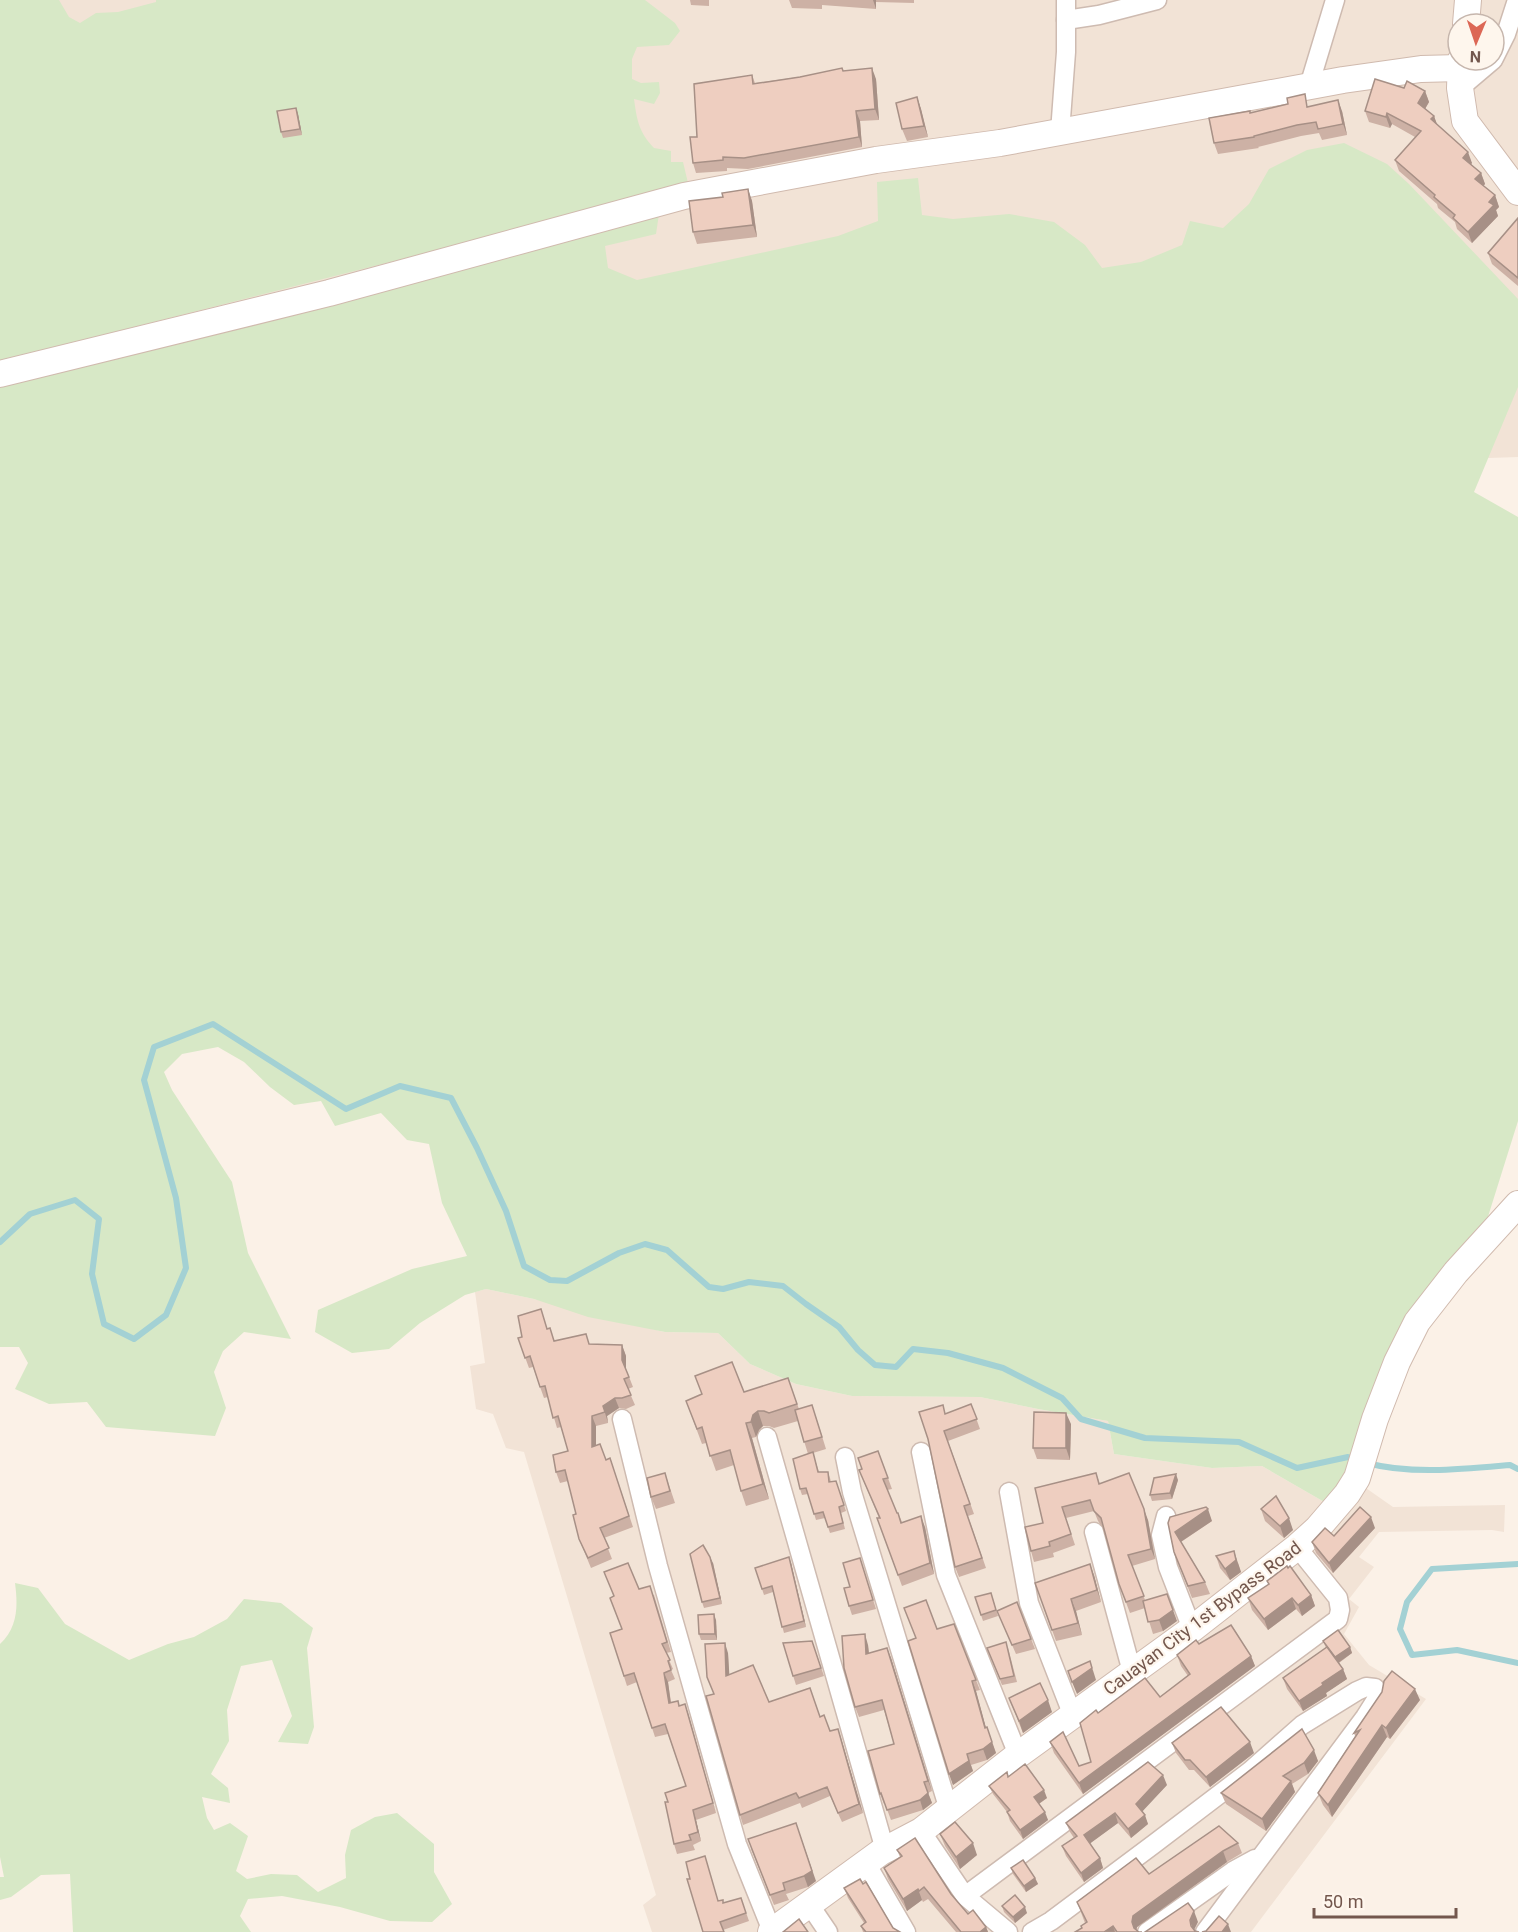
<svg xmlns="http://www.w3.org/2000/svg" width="1518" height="1932" font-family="Roboto,sans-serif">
<rect width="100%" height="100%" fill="#fbf1e7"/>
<!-- residential -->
<g fill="#f2e3d6" fill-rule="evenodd">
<path d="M 0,0 L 1518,0 L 1518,457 L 652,487 L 0,317 ZM 1458,24 L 1494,24 L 1494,60 L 1458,60 Z"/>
<path d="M 486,1289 L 534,1299 L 664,1332 L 718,1333 L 750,1364 L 796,1384 L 852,1396 L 980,1397 L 1038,1409 L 1108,1421 L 1114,1454 L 1212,1468 L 1262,1466 L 1326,1503 L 1363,1486 L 1393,1507 L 1505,1505 L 1504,1532 L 1492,1530 L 1379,1532 L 1359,1557 L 1374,1567 L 1349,1599 L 1359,1607 L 1344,1634 L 1369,1665 L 1426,1699 L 1251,1932 L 652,1932 L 643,1905 L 656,1895 L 524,1452 L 506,1448 L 493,1414 L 476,1409 L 470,1366 L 485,1363 L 475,1292 Z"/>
</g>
<!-- green -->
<g fill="#d7e8c6">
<path d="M 0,0 L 59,0 L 69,17 L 80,23 L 96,13 L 118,12 L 156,2 L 156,0 L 645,0 L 675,23 L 680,31 L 669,45 L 637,47 L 632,59 L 632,79 L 641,83 L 659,82 L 660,93 L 654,104 L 634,99 C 637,121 639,132 654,148 L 671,151 L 671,162 L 683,162 L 688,183 L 481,239 L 0,361 Z"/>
<path d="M 1344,143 L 1387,164 L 1409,184 L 1518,299 L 1518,387 L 1474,492 L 1518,517 L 1518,1121 L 1486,1223 L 1343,1478 L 1326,1503 L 1262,1466 L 1212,1468 L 1114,1454 L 1108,1421 L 1038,1409 L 980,1397 L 852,1396 L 796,1384 L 750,1364 L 718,1333 L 665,1332 L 588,1317 L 534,1299 L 486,1289 L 465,1295 L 420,1323 L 389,1349 L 352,1353 L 315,1332 L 318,1310 L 412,1269 L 467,1256 L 442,1203 L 429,1144 L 407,1140 L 381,1113 L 335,1126 L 321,1101 L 294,1105 L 270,1087 L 244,1062 L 218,1047 L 182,1054 L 164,1072 L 172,1090 L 232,1182 L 248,1253 L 291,1339 L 244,1332 L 223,1351 L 214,1372 L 226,1408 L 215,1436 L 106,1427 L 87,1402 L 49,1404 L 15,1389 L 28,1363 L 19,1347 L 0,1347 L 0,384 L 659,214 L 656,234 L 605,246 L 608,268 L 637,280 L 838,236 L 878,221 L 877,182 L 918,178 L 922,215 L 953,219 L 1009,214 L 1054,222 L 1085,245 L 1102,268 L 1141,262 L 1182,245 L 1190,221 L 1223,228 L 1249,204 L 1269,169 L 1307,150 Z"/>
<path d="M 15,1583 L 38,1588 L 65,1624 L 129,1660 L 168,1644 L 194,1637 L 227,1619 L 244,1599 L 281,1603 L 313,1628 L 307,1648 L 314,1727 L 308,1744 L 278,1742 L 292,1716 L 272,1660 L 241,1666 L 227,1710 L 229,1741 L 211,1774 L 228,1788 L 230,1803 L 202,1797 L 207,1818 L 214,1830 L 230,1823 L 248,1836 L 236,1871 L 247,1879 L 271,1874 L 297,1875 L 318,1892 L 346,1878 L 345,1855 L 351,1830 L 375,1817 L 397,1813 L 434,1844 L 434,1872 L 452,1904 L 432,1922 L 390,1921 L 340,1907 L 282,1896 L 248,1899 L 240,1916 L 251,1932 L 73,1932 L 70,1874 L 41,1875 L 11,1897 L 0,1900 L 0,1877 L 4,1877 L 0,1857 L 0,1644 C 18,1627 18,1606 15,1583 Z"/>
</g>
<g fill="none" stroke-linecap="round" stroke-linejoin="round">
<!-- stream -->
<g stroke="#a3d1d4" stroke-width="6">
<path d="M 0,1242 L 30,1214 L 75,1200 L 99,1219 L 92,1274 L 104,1324 L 134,1339 L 166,1315 L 186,1268 L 176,1198 L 144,1080 L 154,1047 L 213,1024 L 346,1109 L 400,1086 L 451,1098 L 477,1148 L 506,1211 L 524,1266 L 550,1280 L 567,1281 L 619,1253 L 645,1244 L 667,1250 L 709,1287 L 723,1289 L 749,1282 L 783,1286 L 806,1304 L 839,1327 L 858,1350 L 875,1365 L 896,1367 L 913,1349 L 948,1353 L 1003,1368 L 1062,1398 L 1081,1419 L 1145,1438 L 1239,1442 L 1297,1468 L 1348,1457 L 1358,1460"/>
<path d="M 1367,1463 C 1411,1475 1465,1469 1510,1465 L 1518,1469"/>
<path d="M 1518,1564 L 1432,1569 L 1407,1602 L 1400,1629 L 1412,1655 L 1457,1650 L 1518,1663"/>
</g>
<!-- street casing -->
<g stroke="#cebbb1" stroke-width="21">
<g id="street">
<path d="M 1066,20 L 1099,15 L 1157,0"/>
<path d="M 1494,58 L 1506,34 L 1517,0"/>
<path d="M 1309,86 L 1335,0"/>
<path d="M 1460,88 L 1493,60"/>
<path d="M 1060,132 L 1066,52 L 1066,0"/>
<path d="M 622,1419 L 658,1566 L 737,1844 L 772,1931"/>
<path d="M 767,1437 L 885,1850"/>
<path d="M 921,1452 L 946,1575 L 1018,1755"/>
<path d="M 845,1457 L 852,1492 L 949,1810"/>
<path d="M 1009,1492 L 1029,1603 L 1073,1716"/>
<path d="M 1166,1516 L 1161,1535 L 1168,1567 L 1192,1629"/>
<path d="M 1094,1532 L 1132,1672"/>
<path d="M 921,1831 L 965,1896 L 1008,1932"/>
<path d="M 866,1863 L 906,1932"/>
<path d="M 965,1896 L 1338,1619 L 1340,1610 L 1338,1598 L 1297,1547"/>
<path d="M 809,1904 L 828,1932"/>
<path d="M 1032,1932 L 1051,1921 L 1154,1844 L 1250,1771 L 1302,1725 L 1357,1691 L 1366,1687 L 1375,1688 L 1378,1695 L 1377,1698 L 1365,1717 L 1205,1932"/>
<path d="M 1147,1932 L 1233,1871 L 1255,1859"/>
</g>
</g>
<!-- secondary casing -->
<g stroke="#d0baae" stroke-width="28">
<g id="secondary">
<path d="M 1466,24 L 1468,0"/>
<path d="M 1461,60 L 1460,88 L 1465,121 L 1518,192"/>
<path d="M 0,374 L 329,293 L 684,196 L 876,160 L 1000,143 L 1343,80 L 1421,69 L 1460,68"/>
<path d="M 771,1932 L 881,1852 L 921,1831 L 1018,1755 L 1192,1629 L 1297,1547 L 1317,1529 L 1347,1494 L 1357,1478 L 1375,1419 L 1397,1362 L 1417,1322 L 1456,1272 L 1518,1204"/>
</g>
</g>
<!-- street -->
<use href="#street" stroke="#fff" stroke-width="18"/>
<!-- secondary -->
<use href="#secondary" stroke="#fff" stroke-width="26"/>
</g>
<!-- wall -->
<g fill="#cdb1a5">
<path d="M 690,0 L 709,0 L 709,6 L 691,5 Z"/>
<path d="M 789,0 L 914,0 L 914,3 L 876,2 L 876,9 L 822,5 L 822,9 L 792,8 Z"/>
<path d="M 843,71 L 876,79 L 879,120 L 860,121 L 862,147 L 748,169 L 727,168 L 727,171 L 696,173 L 693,163 L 697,137 L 752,75 L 755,83 Z"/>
<path d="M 1404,88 L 1425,91 L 1429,102 L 1425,109 L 1434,116 L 1437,125 L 1472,163 L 1471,164 L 1481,173 L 1485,184 L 1483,186 L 1495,195 L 1499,207 L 1496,210 L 1498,216 L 1472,243 L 1457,229 L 1455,222 L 1438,208 L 1437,204 L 1399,171 L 1395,160 L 1415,137 L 1392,124 L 1390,128 L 1369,122 L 1365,111 Z"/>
<path d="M 917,97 L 921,109 L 928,137 L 907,141 L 902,129 Z"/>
<path d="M 1309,107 L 1342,111 L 1347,135 L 1322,140 L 1319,133 L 1301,136 L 1258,147 L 1259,148 L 1218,154 L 1214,143 L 1251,113 Z"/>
<path d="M 296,108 L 298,114 L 302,135 L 283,138 L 281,132 Z"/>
<path d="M 748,189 L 752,201 L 757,237 L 697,244 L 693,232 L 723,197 Z"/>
<path d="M 1518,218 L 1518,286 L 1492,264 L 1488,253 Z"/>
<path d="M 547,1328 L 555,1341 L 590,1344 L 622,1345 L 626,1356 L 626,1369 L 633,1387 L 628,1389 L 635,1405 L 626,1409 L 619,1408 L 607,1416 L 608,1423 L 596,1426 L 596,1446 L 606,1460 L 610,1458 L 633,1527 L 604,1538 L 612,1559 L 591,1568 L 579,1539 L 576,1514 L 568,1481 L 560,1483 L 556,1472 L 568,1451 L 561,1427 L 557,1428 L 548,1397 L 544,1398 L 533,1367 L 529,1368 L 518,1338 Z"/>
<path d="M 788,1378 L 799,1409 L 816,1417 L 826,1449 L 813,1453 L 819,1472 L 828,1472 L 830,1478 L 831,1482 L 836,1481 L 846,1511 L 841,1513 L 845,1529 L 830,1533 L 825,1518 L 816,1520 L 808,1494 L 802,1495 L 800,1489 L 808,1454 L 798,1421 L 774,1428 L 769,1426 L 763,1426 L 759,1430 L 756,1437 L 752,1438 L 769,1499 L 746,1506 L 741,1491 L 734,1465 L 716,1471 L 706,1443 L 702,1444 L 686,1401 L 744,1392 Z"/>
<path d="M 971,1404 L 980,1429 L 948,1441 L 974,1514 L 968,1516 L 986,1568 L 959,1577 L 955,1567 L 928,1439 L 946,1414 Z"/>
<path d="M 1071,1424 L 1070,1460 L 1037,1459 L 1033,1448 Z"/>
<path d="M 878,1451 L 892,1489 L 887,1490 L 897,1513 L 898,1513 L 902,1522 L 925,1527 L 934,1574 L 902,1586 L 877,1518 L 879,1518 L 859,1470 L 862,1469 Z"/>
<path d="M 665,1473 L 675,1503 L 656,1509 L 651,1497 Z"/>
<path d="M 1096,1473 L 1100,1484 L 1148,1520 L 1155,1559 L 1132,1566 L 1145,1600 L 1177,1621 L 1163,1631 L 1153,1634 L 1145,1608 L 1130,1613 L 1119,1584 L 1103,1528 L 1098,1521 L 1094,1511 L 1066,1518 L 1075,1545 L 1053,1553 L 1054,1557 L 1034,1562 L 1031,1551 L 1043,1523 Z"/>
<path d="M 1178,1480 L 1172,1499 L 1152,1501 L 1150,1495 Z"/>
<path d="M 1261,1509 L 1293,1530 L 1284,1538 L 1265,1521 Z"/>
<path d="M 1212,1521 L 1181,1542 L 1205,1582 L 1210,1594 L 1192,1598 L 1174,1552 L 1168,1523 Z"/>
<path d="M 1375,1528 L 1333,1573 L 1316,1553 L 1312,1542 L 1334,1536 Z"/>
<path d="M 1216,1556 L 1238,1563 L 1241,1572 L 1230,1580 L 1220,1568 Z"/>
<path d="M 860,1558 L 876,1609 L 852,1615 L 849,1606 L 850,1587 Z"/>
<path d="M 713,1563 L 722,1604 L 704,1608 L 702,1602 Z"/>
<path d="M 791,1563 L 806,1627 L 784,1633 L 773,1592 L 764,1595 L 755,1568 Z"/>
<path d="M 1094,1575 L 1101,1602 L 1076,1611 L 1082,1635 L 1056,1641 L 1035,1583 Z"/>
<path d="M 639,1589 L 654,1595 L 671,1652 L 666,1653 L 673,1669 L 671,1670 L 675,1679 L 668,1682 L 671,1702 L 680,1705 L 688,1713 L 716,1813 L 696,1820 L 701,1841 L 693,1845 L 695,1850 L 677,1854 L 674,1844 L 668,1802 L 686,1786 L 668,1734 L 655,1737 L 637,1682 L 627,1686 L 610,1633 L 622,1629 Z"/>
<path d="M 1311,1595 L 1315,1606 L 1302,1616 L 1296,1609 L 1268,1630 L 1252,1610 L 1248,1598 Z"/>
<path d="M 975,1597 L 993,1599 L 998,1616 L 983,1621 Z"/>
<path d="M 1017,1602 L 1035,1649 L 1016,1654 L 997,1611 Z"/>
<path d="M 716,1620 L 717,1640 L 701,1640 L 699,1634 Z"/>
<path d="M 937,1629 L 976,1680 L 980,1690 L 976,1691 L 986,1728 L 996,1753 L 987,1760 L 971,1765 L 973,1771 L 953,1785 L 916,1638 Z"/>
<path d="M 812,1641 L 824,1676 L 796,1685 L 783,1643 Z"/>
<path d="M 1323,1641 L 1350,1647 L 1352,1653 L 1339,1663 L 1343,1669 L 1347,1679 L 1326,1693 L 1327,1696 L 1303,1711 L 1287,1689 L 1283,1678 L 1326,1648 Z"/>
<path d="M 1199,1644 L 1251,1656 L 1255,1666 L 1083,1794 L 1054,1753 L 1050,1742 L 1079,1766 L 1091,1762 L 1098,1713 L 1160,1697 L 1188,1676 L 1181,1666 L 1177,1655 Z"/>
<path d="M 868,1645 L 869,1653 L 891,1658 L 932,1791 L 928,1793 L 932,1803 L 923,1810 L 891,1820 L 885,1804 L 884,1804 L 880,1794 L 894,1744 L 884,1710 L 859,1717 L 855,1707 Z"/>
<path d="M 987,1648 L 1008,1648 L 1017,1682 L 1002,1685 Z"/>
<path d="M 728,1653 L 729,1675 L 769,1702 L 820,1717 L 830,1731 L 838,1729 L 863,1813 L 842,1822 L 830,1796 L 802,1808 L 800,1803 L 743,1825 L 740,1815 L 714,1694 L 707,1677 Z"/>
<path d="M 1009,1698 L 1052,1712 L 1023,1733 Z"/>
<path d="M 1420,1700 L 1390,1739 L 1387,1737 L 1332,1817 L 1323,1805 L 1318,1793 L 1355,1736 L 1354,1733 Z"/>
<path d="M 1302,1729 L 1318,1761 L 1308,1774 L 1292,1784 L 1295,1792 L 1266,1831 L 1226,1804 L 1221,1793 Z"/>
<path d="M 1172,1743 L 1254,1753 L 1210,1787 L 1194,1770 L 1189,1770 L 1176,1753 Z"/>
<path d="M 1008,1777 L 1047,1798 L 1039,1804 L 1048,1820 L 1023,1839 L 1010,1821 L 1007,1812 L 993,1794 L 989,1786 Z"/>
<path d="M 1167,1785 L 1142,1811 L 1148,1824 L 1131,1838 L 1118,1823 L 1090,1843 L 1100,1858 L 1103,1868 L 1084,1882 L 1066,1856 L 1062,1846 L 1074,1838 L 1070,1832 L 1066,1823 Z"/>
<path d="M 940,1834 L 977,1855 L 960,1869 L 945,1846 Z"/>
<path d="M 1238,1843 L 1242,1853 L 1227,1862 L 1137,1927 L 1136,1930 L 1139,1932 L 1142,1932 L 1075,1932 L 1081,1928 L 1085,1923 L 1077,1902 L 1149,1874 Z"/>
<path d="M 751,1849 L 816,1881 L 808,1887 L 786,1894 L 789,1900 L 774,1905 Z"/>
<path d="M 897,1850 L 951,1894 L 968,1914 L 986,1927 L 988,1932 L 956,1932 L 928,1899 L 923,1902 L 922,1900 L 907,1911 L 888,1879 L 884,1868 L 900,1857 Z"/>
<path d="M 705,1856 L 718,1901 L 724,1903 L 741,1898 L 749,1921 L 723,1930 L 690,1879 Z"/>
<path d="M 1011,1868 L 1035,1878 L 1038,1884 L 1026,1892 L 1013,1874 Z"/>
<path d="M 844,1888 L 893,1928 L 900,1932 L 863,1932 L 861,1926 L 864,1923 L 848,1898 Z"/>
<path d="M 1002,1906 L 1027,1913 L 1015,1923 L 1004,1912 Z"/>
</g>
<!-- shaded-wall -->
<g fill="#a79086">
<path d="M 873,0 L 876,0 L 876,9 Z"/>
<path d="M 872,68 L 876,79 L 879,120 L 875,109 Z"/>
<path d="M 1425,91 L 1429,102 L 1422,114 L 1418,103 Z"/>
<path d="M 917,97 L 921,109 L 928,137 L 924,126 Z"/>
<path d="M 1338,100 L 1342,111 L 1347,135 L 1343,124 Z"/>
<path d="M 296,108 L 298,114 L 302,135 L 300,129 Z"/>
<path d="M 856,111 L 860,121 L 862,147 L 859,137 Z"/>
<path d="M 1387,113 L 1392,124 L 1390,128 L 1386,117 Z"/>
<path d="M 1434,116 L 1438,127 L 1431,119 Z"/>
<path d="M 1468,152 L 1472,163 L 1467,169 L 1463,158 Z"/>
<path d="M 1481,173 L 1485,184 L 1479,191 L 1475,179 Z"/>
<path d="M 748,189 L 752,201 L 757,237 L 753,225 Z"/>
<path d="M 1495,195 L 1499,207 L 1496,210 L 1498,216 L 1472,243 L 1468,232 L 1489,202 Z"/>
<path d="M 622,1345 L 626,1356 L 626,1370 L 622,1360 Z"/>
<path d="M 615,1398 L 619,1408 L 607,1416 L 608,1423 L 603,1406 Z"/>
<path d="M 758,1411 L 763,1426 L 759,1430 L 756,1437 L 751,1422 L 753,1415 Z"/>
<path d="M 1066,1413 L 1071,1424 L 1070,1460 L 1066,1448 Z"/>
<path d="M 592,1416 L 596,1426 L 596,1457 L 592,1447 Z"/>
<path d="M 746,1423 L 752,1438 L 769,1499 L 763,1484 Z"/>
<path d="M 1176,1474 L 1178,1480 L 1172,1499 L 1170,1493 Z"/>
<path d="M 1144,1509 L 1148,1520 L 1155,1559 L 1151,1549 Z"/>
<path d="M 1208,1509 L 1212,1521 L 1179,1543 L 1175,1532 Z"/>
<path d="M 921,1516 L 925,1527 L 934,1574 L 930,1563 Z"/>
<path d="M 1371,1517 L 1375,1528 L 1333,1573 L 1329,1563 Z"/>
<path d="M 1289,1518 L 1293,1530 L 1284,1538 L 1280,1526 Z"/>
<path d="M 1234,1551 L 1241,1572 L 1230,1580 L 1225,1569 Z"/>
<path d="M 710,1557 L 713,1563 L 722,1604 L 720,1598 Z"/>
<path d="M 789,1557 L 791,1563 L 806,1627 L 804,1621 Z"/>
<path d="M 1090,1564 L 1094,1575 L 1101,1602 L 1097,1590 Z"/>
<path d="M 1311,1595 L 1315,1606 L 1302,1616 L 1298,1605 Z"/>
<path d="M 1292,1598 L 1296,1609 L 1268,1630 L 1264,1619 Z"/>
<path d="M 1071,1599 L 1076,1611 L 1082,1635 L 1078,1623 Z"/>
<path d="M 1173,1610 L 1177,1621 L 1163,1631 L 1159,1620 Z"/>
<path d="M 714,1614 L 716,1620 L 717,1640 L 715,1634 Z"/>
<path d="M 865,1634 L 868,1645 L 870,1664 L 866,1654 Z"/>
<path d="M 725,1643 L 728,1653 L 730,1685 L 726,1676 Z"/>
<path d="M 1350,1647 L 1352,1653 L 1338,1663 L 1335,1657 Z"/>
<path d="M 887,1648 L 891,1658 L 932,1791 L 928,1781 Z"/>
<path d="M 1251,1656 L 1255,1666 L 1083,1794 L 1079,1783 Z"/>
<path d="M 1090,1661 L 1096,1680 L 1077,1694 L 1072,1682 Z"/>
<path d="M 1343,1669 L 1347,1679 L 1326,1693 L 1327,1696 L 1303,1711 L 1299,1701 L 1322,1683 Z"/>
<path d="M 664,1673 L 668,1682 L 672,1712 L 669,1703 Z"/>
<path d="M 972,1681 L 976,1691 L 989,1739 L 985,1728 Z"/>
<path d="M 1415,1689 L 1420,1700 L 1390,1739 L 1386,1728 Z"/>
<path d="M 1048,1700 L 1052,1712 L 1023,1733 L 1019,1721 Z"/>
<path d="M 685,1704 L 688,1713 L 716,1813 L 713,1803 Z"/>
<path d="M 1382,1725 L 1387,1737 L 1332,1817 L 1328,1805 Z"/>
<path d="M 987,1727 L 996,1753 L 987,1760 L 983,1749 Z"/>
<path d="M 838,1729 L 841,1738 L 863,1813 L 859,1804 Z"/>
<path d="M 1250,1742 L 1254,1753 L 1210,1787 L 1206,1777 Z"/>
<path d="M 1314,1750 L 1318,1761 L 1308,1774 L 1304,1763 Z"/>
<path d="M 967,1754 L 973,1771 L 953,1785 L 949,1774 Z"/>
<path d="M 1163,1775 L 1167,1785 L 1140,1814 L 1136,1804 Z"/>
<path d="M 1291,1781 L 1295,1792 L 1266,1831 L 1262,1819 Z"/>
<path d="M 924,1782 L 932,1803 L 923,1810 L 920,1800 Z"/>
<path d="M 1044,1790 L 1047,1798 L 1037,1805 L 1034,1797 Z"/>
<path d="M 693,1810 L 696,1820 L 701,1841 L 698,1832 Z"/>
<path d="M 1045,1812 L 1048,1820 L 1023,1839 L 1020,1830 Z"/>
<path d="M 1115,1813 L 1118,1823 L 1088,1845 L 1084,1835 Z"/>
<path d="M 1145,1815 L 1148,1824 L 1131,1838 L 1128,1829 Z"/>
<path d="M 796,1823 L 816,1881 L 808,1887 L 804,1876 Z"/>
<path d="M 973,1843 L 977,1855 L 960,1869 L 956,1857 Z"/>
<path d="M 1223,1851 L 1227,1862 L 1137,1927 L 1136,1932 L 1132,1922 L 1133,1916 Z"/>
<path d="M 1100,1858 L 1103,1868 L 1084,1882 L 1081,1873 Z"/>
<path d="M 1035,1878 L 1038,1884 L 1026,1892 L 1024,1886 Z"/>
<path d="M 918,1889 L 922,1900 L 907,1911 L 903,1899 Z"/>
<path d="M 1025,1907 L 1027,1913 L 1015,1923 L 1013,1917 Z"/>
<path d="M 1194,1911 L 1198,1922 L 1193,1932 L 1190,1920 Z"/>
<path d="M 1228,1924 L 1231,1932 L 1222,1932 Z"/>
<path d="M 1113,1926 L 1115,1932 L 1104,1932 Z"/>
<path d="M 986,1927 L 988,1932 L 980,1932 Z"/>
</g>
<!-- building -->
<g fill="#eecec0" stroke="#a79086" stroke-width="1.5">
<path d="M 842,68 L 843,71 L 872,68 L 875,109 L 856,111 L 859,137 L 744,158 L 723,157 L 723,160 L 693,163 L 690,137 L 697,137 L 694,84 L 752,75 L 753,84 L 800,77 Z"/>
<path d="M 1375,79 L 1404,88 L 1407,81 L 1425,91 L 1418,103 L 1434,116 L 1431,119 L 1468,152 L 1463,158 L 1481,173 L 1475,179 L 1495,195 L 1489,202 L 1494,205 L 1468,232 L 1453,218 L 1455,215 L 1434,197 L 1435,195 L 1395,160 L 1421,131 L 1387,113 L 1386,117 L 1365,111 Z"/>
<path d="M 1305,94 L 1307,107 L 1338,100 L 1343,124 L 1318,129 L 1316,122 L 1297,125 L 1254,136 L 1254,137 L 1214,143 L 1209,118 L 1250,111 L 1250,113 L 1288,104 L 1287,98 Z"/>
<path d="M 917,97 L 924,126 L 902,129 L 896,103 Z"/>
<path d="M 296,108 L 300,129 L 281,132 L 277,111 Z"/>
<path d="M 748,189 L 753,225 L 693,232 L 689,201 L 723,197 L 722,193 Z"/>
<path d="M 1518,218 L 1518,278 L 1488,253 Z"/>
<path d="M 541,1309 L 547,1329 L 550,1328 L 554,1341 L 586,1334 L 589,1344 L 622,1345 L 622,1360 L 629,1377 L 624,1379 L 631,1395 L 622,1398 L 615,1398 L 603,1406 L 605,1412 L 592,1416 L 592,1447 L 600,1444 L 606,1460 L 610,1458 L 629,1516 L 600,1528 L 609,1548 L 588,1558 L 579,1539 L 573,1515 L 576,1514 L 565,1470 L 556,1472 L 553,1455 L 568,1451 L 558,1416 L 553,1418 L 545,1386 L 540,1387 L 530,1356 L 525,1358 L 518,1338 L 522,1337 L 518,1316 Z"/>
<path d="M 732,1362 L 744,1392 L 788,1378 L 797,1404 L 769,1413 L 764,1411 L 758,1411 L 753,1415 L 751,1422 L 746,1423 L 763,1484 L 741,1491 L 730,1450 L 710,1456 L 702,1427 L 697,1429 L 686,1401 L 702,1394 L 695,1376 Z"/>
<path d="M 971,1404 L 977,1419 L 944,1431 L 970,1504 L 964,1506 L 982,1558 L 955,1567 L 928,1439 L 919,1412 L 943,1405 L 945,1414 Z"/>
<path d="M 812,1405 L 822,1437 L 804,1442 L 795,1410 Z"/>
<path d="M 1034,1412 L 1066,1413 L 1066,1448 L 1033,1448 Z"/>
<path d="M 878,1451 L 888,1478 L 883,1479 L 897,1513 L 898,1513 L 901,1523 L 921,1516 L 930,1563 L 898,1575 L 877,1518 L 880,1518 L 859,1470 L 862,1469 L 858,1458 Z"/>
<path d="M 813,1452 L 818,1472 L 828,1472 L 829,1482 L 836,1481 L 844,1505 L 839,1507 L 843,1523 L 828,1527 L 823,1512 L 814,1514 L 806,1488 L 800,1489 L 793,1459 Z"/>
<path d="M 665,1473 L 670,1491 L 651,1497 L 647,1478 Z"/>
<path d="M 1096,1473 L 1099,1484 L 1129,1473 L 1144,1509 L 1151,1549 L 1128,1555 L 1144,1596 L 1126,1602 L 1119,1584 L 1101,1518 L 1094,1511 L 1090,1500 L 1062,1507 L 1071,1534 L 1049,1542 L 1050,1546 L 1031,1551 L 1025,1527 L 1043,1523 L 1035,1488 Z"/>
<path d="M 1176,1474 L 1170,1493 L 1150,1495 L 1154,1478 Z"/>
<path d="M 1276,1496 L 1289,1518 L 1280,1526 L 1261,1509 Z"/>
<path d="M 1206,1507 L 1208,1509 L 1175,1532 L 1205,1582 L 1188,1586 L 1174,1552 L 1168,1523 L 1170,1517 Z"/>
<path d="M 1360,1507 L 1371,1517 L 1329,1563 L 1312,1542 L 1325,1528 L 1334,1536 Z"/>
<path d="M 703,1545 L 710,1557 L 720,1598 L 702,1602 L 690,1554 Z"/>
<path d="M 1234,1551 L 1236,1560 L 1225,1569 L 1216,1556 Z"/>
<path d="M 789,1557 L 804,1621 L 782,1627 L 772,1586 L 762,1589 L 755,1568 Z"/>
<path d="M 860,1558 L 873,1600 L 849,1606 L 844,1588 L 850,1587 L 843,1563 Z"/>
<path d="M 628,1563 L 639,1589 L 650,1586 L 667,1642 L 662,1644 L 670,1660 L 668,1661 L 671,1670 L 664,1673 L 669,1703 L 678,1701 L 679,1706 L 685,1704 L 713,1803 L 693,1810 L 698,1832 L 689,1835 L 691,1840 L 674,1844 L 665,1802 L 668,1802 L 665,1793 L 686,1786 L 665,1724 L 652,1728 L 634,1673 L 624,1676 L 610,1633 L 622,1629 L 610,1598 L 614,1596 L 604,1572 Z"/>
<path d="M 1090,1564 L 1097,1590 L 1071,1599 L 1078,1623 L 1052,1630 L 1035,1583 Z"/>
<path d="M 1287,1566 L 1288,1568 L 1290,1566 L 1311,1595 L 1298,1605 L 1292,1598 L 1264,1619 L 1248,1598 L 1269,1584 L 1267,1581 Z"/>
<path d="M 991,1593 L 996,1610 L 981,1615 L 975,1597 Z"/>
<path d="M 1167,1594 L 1173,1610 L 1159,1620 L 1148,1622 L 1143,1601 Z"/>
<path d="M 926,1600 L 937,1629 L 954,1624 L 976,1680 L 972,1681 L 985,1728 L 987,1727 L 992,1742 L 983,1749 L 967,1754 L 969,1761 L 949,1774 L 908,1641 L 916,1638 L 904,1608 Z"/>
<path d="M 1017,1602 L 1031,1639 L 1012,1645 L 997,1611 Z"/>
<path d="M 714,1614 L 715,1634 L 699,1634 L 698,1615 Z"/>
<path d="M 1231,1625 L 1251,1656 L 1079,1783 L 1050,1742 L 1063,1732 L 1079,1766 L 1091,1762 L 1080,1723 L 1096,1710 L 1098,1713 L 1145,1678 L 1160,1697 L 1190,1674 L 1177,1655 L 1196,1640 L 1199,1644 Z"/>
<path d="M 1338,1630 L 1350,1647 L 1335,1657 L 1323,1641 Z"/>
<path d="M 865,1634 L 866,1654 L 887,1648 L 928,1781 L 924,1782 L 928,1793 L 920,1800 L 887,1810 L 881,1793 L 880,1794 L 868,1751 L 894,1744 L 882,1700 L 855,1707 L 844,1668 L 842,1636 Z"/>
<path d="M 812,1641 L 821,1668 L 793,1676 L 783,1643 Z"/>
<path d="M 1006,1642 L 1014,1676 L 1000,1679 L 987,1648 Z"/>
<path d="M 725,1643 L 726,1676 L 753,1665 L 769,1702 L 810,1688 L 820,1717 L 824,1715 L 830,1731 L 838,1729 L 859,1804 L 838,1813 L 827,1787 L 799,1798 L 796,1793 L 740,1815 L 706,1696 L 714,1694 L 707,1677 L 705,1644 Z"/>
<path d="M 1327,1647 L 1343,1669 L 1322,1683 L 1323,1685 L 1299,1701 L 1283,1678 Z"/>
<path d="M 1090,1661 L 1092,1668 L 1072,1682 L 1068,1671 Z"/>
<path d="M 1392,1671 L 1415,1689 L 1386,1728 L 1382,1725 L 1328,1805 L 1318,1793 L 1360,1730 L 1354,1733 L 1382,1692 L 1384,1681 Z"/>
<path d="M 1040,1683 L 1048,1700 L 1019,1721 L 1009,1698 Z"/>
<path d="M 1221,1707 L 1250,1742 L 1206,1777 L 1190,1760 L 1185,1760 L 1172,1743 Z"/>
<path d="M 1302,1729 L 1314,1750 L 1304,1763 L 1283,1776 L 1291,1781 L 1262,1819 L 1221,1793 Z"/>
<path d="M 1148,1762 L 1163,1775 L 1136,1804 L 1145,1815 L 1128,1829 L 1115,1813 L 1084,1835 L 1100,1858 L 1081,1873 L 1062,1846 L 1077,1836 L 1066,1823 Z"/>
<path d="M 1025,1764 L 1044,1790 L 1034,1797 L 1045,1812 L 1020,1830 L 1007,1812 L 1010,1810 L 989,1786 L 1007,1772 L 1008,1777 Z"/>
<path d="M 955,1822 L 973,1843 L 956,1857 L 940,1834 Z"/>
<path d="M 796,1823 L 812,1871 L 804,1876 L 783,1883 L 785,1890 L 770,1895 L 748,1839 Z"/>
<path d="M 1219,1826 L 1238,1843 L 1223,1851 L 1133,1916 L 1132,1922 L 1134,1928 L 1139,1932 L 1142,1932 L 1117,1932 L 1113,1926 L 1104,1932 L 1075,1932 L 1082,1928 L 1081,1926 L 1087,1922 L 1077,1902 L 1136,1858 L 1149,1874 Z"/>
<path d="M 915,1838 L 951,1894 L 968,1914 L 973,1910 L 986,1927 L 980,1932 L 961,1932 L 924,1887 L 919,1891 L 918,1889 L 903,1899 L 884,1868 L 902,1856 L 897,1850 Z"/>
<path d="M 705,1856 L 718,1901 L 723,1900 L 723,1903 L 741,1898 L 746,1913 L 720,1922 L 724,1932 L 703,1932 L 687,1879 L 690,1879 L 686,1862 Z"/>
<path d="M 1023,1860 L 1035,1878 L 1024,1886 L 1011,1868 Z"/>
<path d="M 860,1879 L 863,1884 L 866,1882 L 893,1928 L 900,1932 L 866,1932 L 861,1926 L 866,1922 L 844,1888 Z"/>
<path d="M 1015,1895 L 1025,1907 L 1013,1917 L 1002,1906 Z"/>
<path d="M 1188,1903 L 1194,1911 L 1190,1920 L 1191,1926 L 1195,1931 L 1199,1932 L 1145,1932 Z"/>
<path d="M 1219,1916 L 1228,1924 L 1222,1932 L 1202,1932 L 1206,1931 Z"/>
<path d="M 799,1919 L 808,1932 L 783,1932 Z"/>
</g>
<g text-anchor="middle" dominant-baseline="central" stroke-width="4.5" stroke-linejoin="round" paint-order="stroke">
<!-- street labels -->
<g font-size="18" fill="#73574d" stroke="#fef6ed">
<text transform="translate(1202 1618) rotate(-37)">Cauayan City 1st Bypass Road</text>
</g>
</g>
<!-- north arrow -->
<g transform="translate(1476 42) rotate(182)"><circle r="28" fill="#fef6ed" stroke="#c6b6ad" stroke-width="1.5"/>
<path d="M0-4.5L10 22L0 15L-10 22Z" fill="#dc6755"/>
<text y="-9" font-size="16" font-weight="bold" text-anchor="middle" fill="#73574d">N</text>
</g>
<!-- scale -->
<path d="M1314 1908v9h142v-9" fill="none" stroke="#73574d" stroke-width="3"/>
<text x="1323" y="1908" font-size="18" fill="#73574d" stroke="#fef6ed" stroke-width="4.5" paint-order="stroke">50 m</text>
</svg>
